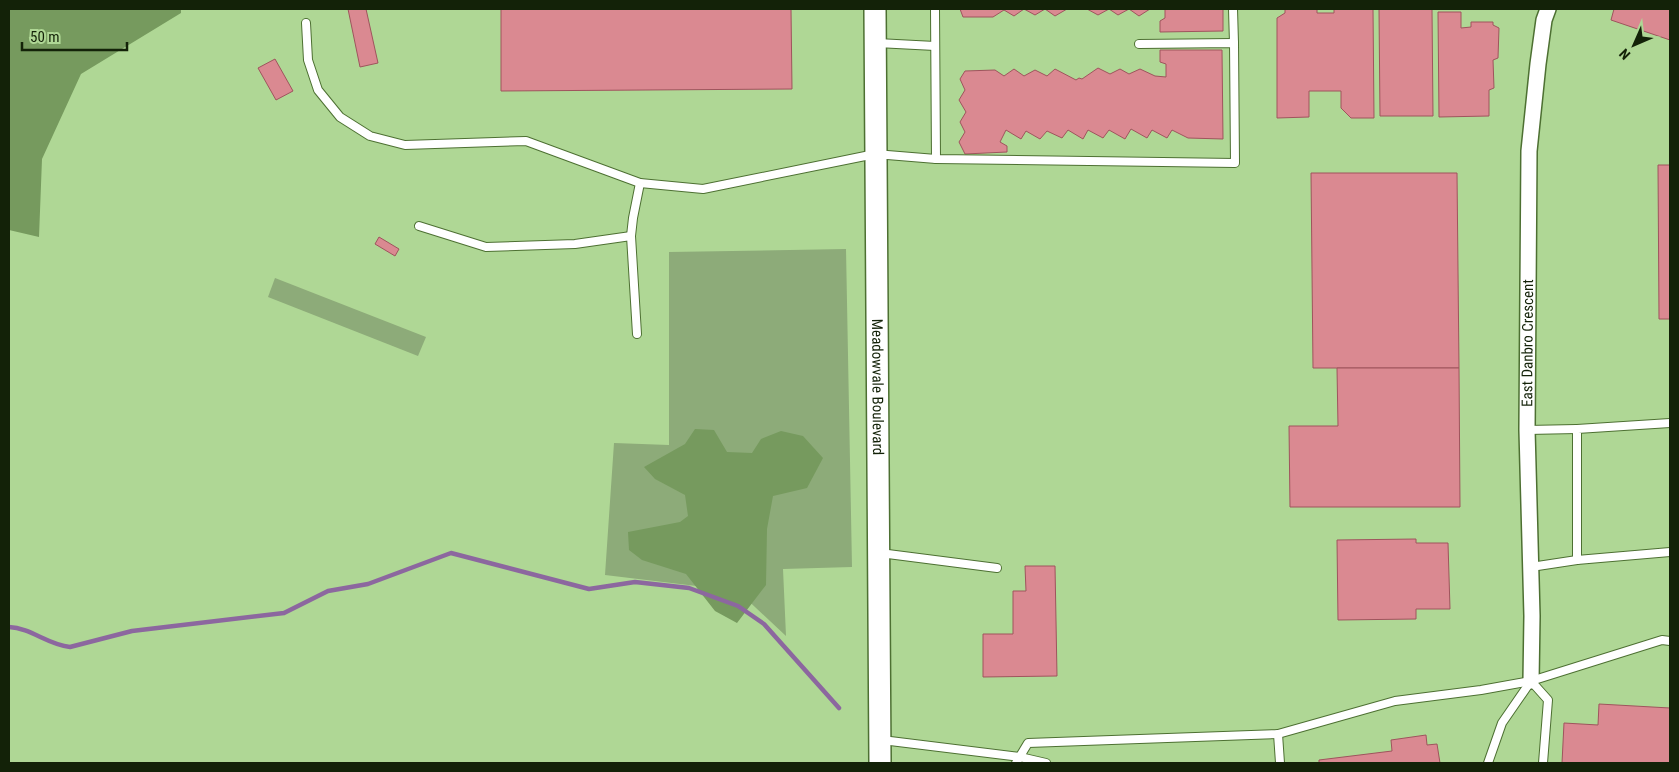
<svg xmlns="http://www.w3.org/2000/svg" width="1679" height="772" font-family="'Roboto Condensed',sans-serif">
<rect width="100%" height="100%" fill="#afd795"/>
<!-- green -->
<g fill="#8dab79">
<path d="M 846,249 L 852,567 L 783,569 L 786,636 L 738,591 L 605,575 L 614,443 L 669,445 L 669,252 Z"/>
<path d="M 275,278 L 426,337 L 418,356 L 268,297 Z"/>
</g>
<!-- forest -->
<g fill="#769a5e">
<path d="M 9,9 L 181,9 L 181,13 L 81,74 L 42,159 L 39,237 L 9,230 Z"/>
<path d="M 695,429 L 714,430 L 727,452 L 752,453 L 761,439 L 781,431 L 803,436 L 823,458 L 807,488 L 773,496 L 767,529 L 766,585 L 737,623 L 715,611 L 686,574 L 642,560 L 629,550 L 628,532 L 680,522 L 688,516 L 685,495 L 655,479 L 644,467 L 685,444 Z"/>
</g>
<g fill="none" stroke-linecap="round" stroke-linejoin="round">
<!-- stream -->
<path stroke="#8c679f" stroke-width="4.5" d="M 9,627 C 31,628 48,645 70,647 L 132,631 L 284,613 L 328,591 L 368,584 L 451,553 L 589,589 L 635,582 L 689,588 L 738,606 L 764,624 L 839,708"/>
</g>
<!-- building -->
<g fill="#da8991" stroke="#9f545d">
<path d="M 348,9 L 366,9 L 378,63 L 360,67 Z"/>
<path d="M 501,9 L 791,9 L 792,89 L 501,91 Z"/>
<path d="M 960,9 L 1067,9 L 1055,16 L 1045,9 L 1035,15 L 1024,9 L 1014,16 L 1004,10 L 993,17 L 963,17 Z"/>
<path d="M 1087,9 L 1109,9 L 1098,15 Z"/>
<path d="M 1109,9 L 1150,9 L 1139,16 L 1129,9 L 1118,15 Z"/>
<path d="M 1165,9 L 1223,9 L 1223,31 L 1160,32 L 1160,21 L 1165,18 Z"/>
<path d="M 1285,9 L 1317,9 L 1317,13 L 1334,13 L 1334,9 L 1373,9 L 1374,118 L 1351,118 L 1341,108 L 1341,91 L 1309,91 L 1309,117 L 1277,118 L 1277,18 L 1285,13 Z"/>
<path d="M 1379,9 L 1432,9 L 1433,116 L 1380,116 Z"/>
<path d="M 1614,9 L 1670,9 L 1670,40 L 1611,20 Z"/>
<path d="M 1438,12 L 1461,12 L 1461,28 L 1471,27 L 1471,22 L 1493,22 L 1493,25 L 1499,28 L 1498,58 L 1493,60 L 1494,88 L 1489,90 L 1489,116 L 1439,117 Z"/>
<path d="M 1160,50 L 1222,50 L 1223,139 L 1188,138 L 1172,130 L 1167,138 L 1152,130 L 1147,138 L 1131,129 L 1125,139 L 1109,130 L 1103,138 L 1088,130 L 1083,139 L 1068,130 L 1062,138 L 1047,131 L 1040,139 L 1026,131 L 1021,139 L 1006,130 L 1000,142 L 1007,146 L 1007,152 L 965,154 L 959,142 L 965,132 L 960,122 L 966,112 L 959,100 L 965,90 L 960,79 L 965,71 L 995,70 L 1004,76 L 1014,69 L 1024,76 L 1035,70 L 1047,76 L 1055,69 L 1076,80 L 1079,78 L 1082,79 L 1098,68 L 1110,74 L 1120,69 L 1129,74 L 1140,69 L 1155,76 L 1166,77 L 1166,64 L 1160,62 Z"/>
<path d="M 275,59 L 293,91 L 276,100 L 258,68 Z"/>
<path d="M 1658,165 L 1670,165 L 1670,319 L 1659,319 Z"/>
<path d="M 1311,173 L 1457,173 L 1459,368 L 1313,368 Z"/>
<path d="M 379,237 L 399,249 L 395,256 L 375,244 Z"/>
<path d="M 1337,368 L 1459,368 L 1460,507 L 1290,507 L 1289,426 L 1338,426 Z"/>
<path d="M 1416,539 L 1416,543 L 1448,543 L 1450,609 L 1416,609 L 1416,619 L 1338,620 L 1337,540 Z"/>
<path d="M 1025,566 L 1055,566 L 1057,676 L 983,677 L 983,634 L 1013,634 L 1013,591 L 1026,591 Z"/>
<path d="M 1599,704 L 1670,708 L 1670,763 L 1562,763 L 1564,723 L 1598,725 Z"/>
<path d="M 1426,735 L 1427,745 L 1437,744 L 1440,763 L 1319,763 L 1319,760 L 1392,751 L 1391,740 Z"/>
</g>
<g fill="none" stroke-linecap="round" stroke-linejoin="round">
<!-- service casing -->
<g stroke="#4d7032" stroke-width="10">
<g id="service">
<path d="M 935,9 L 936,159"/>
<path d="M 1233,9 L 1234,43"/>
<path d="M 306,23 L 308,60 L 318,90 L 340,117 L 370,136 L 405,145 L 526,141 L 640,183 L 703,189 L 875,154 L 936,159 L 1235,163 L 1234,43 L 1139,44"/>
<path d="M 877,43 L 935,46"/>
<path d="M 419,226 L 486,247 L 575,244 L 631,236"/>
<path d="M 637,334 L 631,236 L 633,218 L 640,183"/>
<path d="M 1670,423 L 1577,429 L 1577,560 L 1670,552"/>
<path d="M 1527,430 L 1577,429"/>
<path d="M 880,553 L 997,568"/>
<path d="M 1531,567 L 1577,560"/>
<path d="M 1531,681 L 1548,700 L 1543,763"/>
<path d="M 1278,734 L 1280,763"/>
<path d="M 882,740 L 1020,757 L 1046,763"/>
<path d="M 1016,763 L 1028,743 L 1278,734 L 1395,701 L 1481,690 L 1531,681 L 1662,640 L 1670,641"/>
<path d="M 1488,763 L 1502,723 L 1531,681"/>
</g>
</g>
<!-- minor casing -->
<g stroke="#4d7032" stroke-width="18">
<g id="minor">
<path id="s1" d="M 1531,681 L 1532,616 L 1527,430 L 1529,151 L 1538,64 L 1544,20 L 1548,9"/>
</g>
</g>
<!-- secondary casing -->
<g stroke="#4d7032" stroke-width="24">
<g id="secondary">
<path id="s2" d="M 875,9 L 880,763"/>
</g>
</g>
<!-- service -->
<use href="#service" stroke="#fff" stroke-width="8"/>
<!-- minor -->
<use href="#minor" stroke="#fff" stroke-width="15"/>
<!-- secondary -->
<use href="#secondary" stroke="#fff" stroke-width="21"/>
</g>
<g text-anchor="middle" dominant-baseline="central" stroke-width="4" stroke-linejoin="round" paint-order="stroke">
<!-- street labels -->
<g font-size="15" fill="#132208" stroke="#afd795">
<text stroke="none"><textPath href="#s1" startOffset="338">East Danbro Crescent</textPath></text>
<text stroke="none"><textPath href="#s2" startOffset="378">Meadowvale Boulevard</textPath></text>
</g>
</g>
<!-- border -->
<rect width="1679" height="772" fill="none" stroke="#132208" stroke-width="20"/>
<!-- north arrow -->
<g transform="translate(1634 45) rotate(225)" stroke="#afd795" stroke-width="4" paint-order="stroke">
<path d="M0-4L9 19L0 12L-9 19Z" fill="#132208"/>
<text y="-8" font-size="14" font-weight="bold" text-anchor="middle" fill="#132208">N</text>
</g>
<!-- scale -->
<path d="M22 42v8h105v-8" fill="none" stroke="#132208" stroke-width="2.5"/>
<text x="30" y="42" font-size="15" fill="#132208" stroke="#afd795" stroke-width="4" paint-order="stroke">50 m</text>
</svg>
